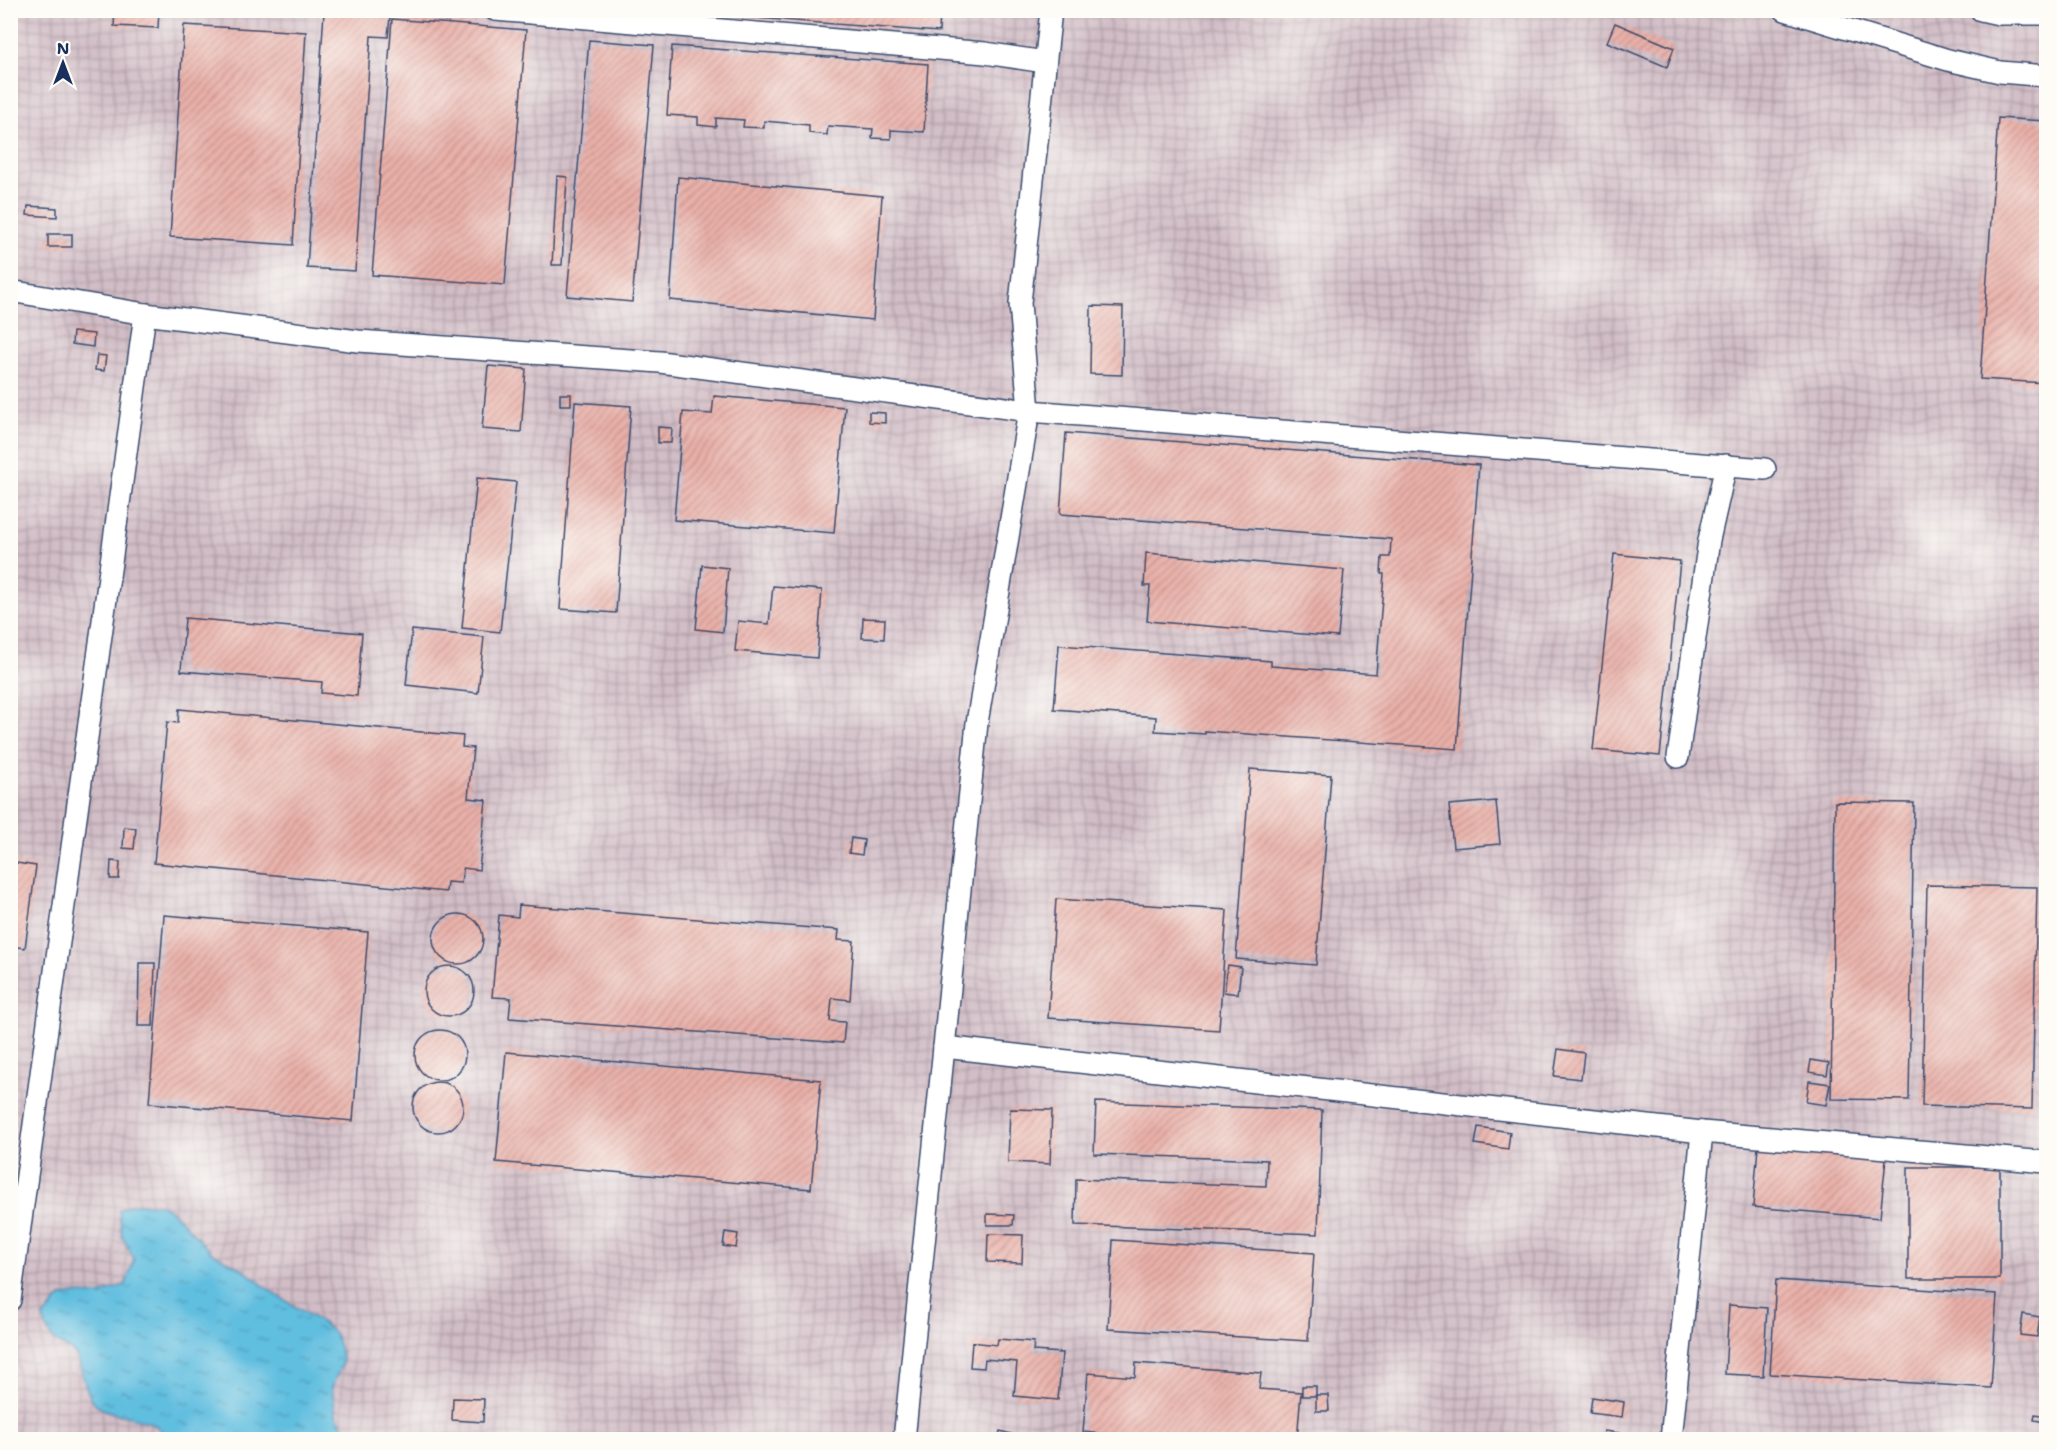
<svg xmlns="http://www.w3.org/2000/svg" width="2057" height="1450" font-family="'Shantell Sans',sans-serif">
<defs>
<pattern id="industrial-grid" width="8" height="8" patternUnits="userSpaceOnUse" patternTransform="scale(1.5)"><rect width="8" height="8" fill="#d2bdc6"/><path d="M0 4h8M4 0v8" fill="none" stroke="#aa9aa4"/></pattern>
<pattern id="water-ripples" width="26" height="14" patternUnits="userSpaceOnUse" patternTransform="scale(1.5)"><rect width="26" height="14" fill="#61bedf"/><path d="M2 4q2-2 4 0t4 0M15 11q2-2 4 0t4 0" fill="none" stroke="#4f9bb8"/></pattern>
<pattern id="building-hatch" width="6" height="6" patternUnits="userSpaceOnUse" patternTransform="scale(1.5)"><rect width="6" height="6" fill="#eab1a9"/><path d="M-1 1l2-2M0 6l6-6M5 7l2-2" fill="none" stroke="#bd908d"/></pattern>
</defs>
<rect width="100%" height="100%" fill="#fdfcf7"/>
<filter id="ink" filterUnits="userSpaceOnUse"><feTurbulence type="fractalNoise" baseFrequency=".0167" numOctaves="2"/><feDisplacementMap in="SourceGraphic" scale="12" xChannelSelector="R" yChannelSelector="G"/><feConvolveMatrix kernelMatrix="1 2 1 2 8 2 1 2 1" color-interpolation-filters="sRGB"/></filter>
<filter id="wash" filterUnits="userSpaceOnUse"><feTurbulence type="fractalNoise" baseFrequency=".008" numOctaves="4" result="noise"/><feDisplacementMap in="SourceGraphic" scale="24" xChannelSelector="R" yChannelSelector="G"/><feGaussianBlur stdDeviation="1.35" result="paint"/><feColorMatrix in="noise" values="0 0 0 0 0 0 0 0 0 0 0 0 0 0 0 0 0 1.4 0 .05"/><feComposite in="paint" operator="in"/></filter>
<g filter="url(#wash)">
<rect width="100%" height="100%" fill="#e9e2c0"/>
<!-- industrial -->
<rect fill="url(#industrial-grid)" x="11" y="11" width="2035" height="1428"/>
<!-- water -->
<path fill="url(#water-ripples)" stroke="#3e769e" stroke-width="1.5" d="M 132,1204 L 159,1204 L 171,1210 L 211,1252 L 244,1270 L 273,1293 L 324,1324 L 335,1334 L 343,1361 L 332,1387 L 336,1415 L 344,1427 L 368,1439 L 166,1439 C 157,1414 121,1420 101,1408 C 84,1398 85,1375 77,1358 C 73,1348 64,1348 56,1342 C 48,1336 46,1326 43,1317 L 61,1297 L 74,1294 L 100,1295 L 126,1284 L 134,1259 L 122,1236 L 119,1210 Z"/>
<g id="blocks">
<!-- building -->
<g fill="url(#building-hatch)">
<path d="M 115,10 L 159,10 L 158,28 L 114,26 Z"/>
<path d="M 677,10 L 940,10 L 939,32 L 677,12 Z"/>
<path d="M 324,12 L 390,17 L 388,37 L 371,36 L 355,271 L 307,268 Z"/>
<path d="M 392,19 L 526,30 L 505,285 L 372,275 Z"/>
<path d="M 1615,23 L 1674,48 L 1667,67 L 1607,42 Z"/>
<path d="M 184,25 L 306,32 L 293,245 L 170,237 Z"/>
<path d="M 589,40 L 654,45 L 632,302 L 567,296 Z"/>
<path d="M 672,46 L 928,64 L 924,132 L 891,130 L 891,139 L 872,138 L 873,129 L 828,126 L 827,135 L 809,133 L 809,125 L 764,121 L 764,128 L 743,127 L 744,120 L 716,118 L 716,127 L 698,125 L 698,117 L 667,115 Z"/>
<path d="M 1998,118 L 2046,121 L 2046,383 L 1980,379 Z"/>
<path d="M 557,176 L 567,177 L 562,265 L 552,265 Z"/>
<path d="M 678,177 L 882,196 L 873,320 L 670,300 Z"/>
<path d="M 28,206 L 57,208 L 57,217 L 27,215 Z"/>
<rect x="48" y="234" width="24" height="13"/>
<path d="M 1091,306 L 1123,307 L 1122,375 L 1090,374 Z"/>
<path d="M 73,332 L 94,334 L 93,347 L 72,344 Z"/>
<path d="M 97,355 L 106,356 L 104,371 L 95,370 Z"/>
<path d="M 488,366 L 526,369 L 521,432 L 482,429 Z"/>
<rect x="560" y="394" width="11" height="11"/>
<path d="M 714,396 L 845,407 L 834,533 L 674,520 L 683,412 L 712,414 Z"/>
<path d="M 575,402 L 631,406 L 616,613 L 560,609 Z"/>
<path d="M 869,412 L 885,413 L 885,423 L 869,422 Z"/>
<path d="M 658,427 L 672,428 L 671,443 L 658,443 Z"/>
<path d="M 1066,433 L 1479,465 L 1457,749 L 1205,731 L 1205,734 L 1155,731 L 1156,717 L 1054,709 L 1059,645 L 1271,661 L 1271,666 L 1376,674 L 1384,574 L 1381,574 L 1382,557 L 1390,557 L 1391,539 L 1060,514 Z"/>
<path d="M 477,478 L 516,482 L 500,632 L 462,628 Z"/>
<path d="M 1146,553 L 1344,570 L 1338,637 L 1147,621 L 1150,586 L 1144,586 Z"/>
<path d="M 1614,554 L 1680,561 L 1660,756 L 1593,750 Z"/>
<path d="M 702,565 L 728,568 L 723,632 L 696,629 Z"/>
<path d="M 773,586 L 822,590 L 817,658 L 735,651 L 738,621 L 769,624 Z"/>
<path d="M 185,618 L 362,633 L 357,696 L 321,693 L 322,682 L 181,671 Z"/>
<path d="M 863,618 L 885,619 L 884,639 L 862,638 Z"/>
<path d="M 412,630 L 484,637 L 478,693 L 406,685 Z"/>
<path d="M 179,709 L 463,736 L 462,747 L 473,748 L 468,798 L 486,800 L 479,870 L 463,868 L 461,883 L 447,882 L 446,892 L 154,863 L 167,722 L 178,723 Z"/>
<path d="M 1250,769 L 1331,775 L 1316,965 L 1236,959 Z"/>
<path d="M 1496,801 L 1500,844 L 1453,848 L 1449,805 Z"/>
<path d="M 1835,802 L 1914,803 L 1909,1100 L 1831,1099 Z"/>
<path d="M 124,827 L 136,828 L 134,849 L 123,848 Z"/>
<path d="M 851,838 L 864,840 L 862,855 L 849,853 Z"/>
<path d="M 111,861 L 120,862 L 119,879 L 110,879 Z"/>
<path d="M 10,862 L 36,866 L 25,948 L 10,946 Z"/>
<path d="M 1927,885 L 2037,887 L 2032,1109 L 1922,1106 Z"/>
<path d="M 1056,899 L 1227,910 L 1219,1030 L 1048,1018 Z"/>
<path d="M 519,905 L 839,930 L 838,940 L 854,941 L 850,1000 L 832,998 L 830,1021 L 845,1022 L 843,1043 L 509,1018 L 511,998 L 492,997 L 499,915 L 518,917 Z"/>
<circle cx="458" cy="939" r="25"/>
<path d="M 164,915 L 368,932 L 353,1121 L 149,1103 Z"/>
<path d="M 139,963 L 155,963 L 153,1026 L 138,1026 Z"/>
<path d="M 1228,965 L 1241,967 L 1238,994 L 1224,992 Z"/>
<circle cx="449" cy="991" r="25"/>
<circle cx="440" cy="1055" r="25"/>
<path d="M 1558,1049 L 1584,1053 L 1581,1079 L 1554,1076 Z"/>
<path d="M 506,1052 L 821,1080 L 811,1189 L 496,1162 Z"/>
<path d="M 1811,1060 L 1829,1063 L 1827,1075 L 1809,1072 Z"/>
<path d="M 1809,1081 L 1830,1084 L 1826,1105 L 1806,1102 Z"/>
<circle cx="438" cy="1107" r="25"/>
<path d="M 1096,1102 L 1322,1110 L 1318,1234 L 1075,1225 L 1076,1179 L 1266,1186 L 1267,1160 L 1094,1154 Z"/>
<path d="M 1010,1109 L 1052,1110 L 1050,1164 L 1008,1162 Z"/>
<path d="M 1478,1127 L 1510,1132 L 1508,1149 L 1475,1144 Z"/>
<path d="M 1758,1147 L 1886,1158 L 1880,1218 L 1753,1207 Z"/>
<rect x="1908" y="1167" width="92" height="112"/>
<path d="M 987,1214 L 1014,1215 L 1013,1225 L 987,1225 Z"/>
<path d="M 725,1232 L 738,1234 L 736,1248 L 723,1246 Z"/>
<path d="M 988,1234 L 1023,1235 L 1022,1263 L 987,1262 Z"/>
<path d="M 1113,1240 L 1314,1253 L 1308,1341 L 1108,1329 Z"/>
<path d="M 1776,1280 L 1997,1294 L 1991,1388 L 1770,1374 Z"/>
<path d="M 1729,1305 L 1767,1308 L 1763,1376 L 1725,1374 Z"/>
<path d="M 2023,1314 L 2040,1317 L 2037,1337 L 2020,1335 Z"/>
<path d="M 998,1339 L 1034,1342 L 1033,1351 L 1062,1353 L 1058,1400 L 1014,1396 L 1017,1362 L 985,1359 L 984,1368 L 970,1367 L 972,1342 L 997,1345 Z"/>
<path d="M 1136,1363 L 1261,1373 L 1259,1389 L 1301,1392 L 1297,1440 L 1172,1440 L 1083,1432 L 1088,1373 L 1135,1377 Z"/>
<rect x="1302" y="1386" width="14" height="10"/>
<path d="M 1316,1395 L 1328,1395 L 1329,1411 L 1316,1411 Z"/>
<path d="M 1592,1397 L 1624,1402 L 1622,1417 L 1590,1413 Z"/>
<path d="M 453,1398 L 484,1399 L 483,1422 L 452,1420 Z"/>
<path d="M 2035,1414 L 2046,1416 L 2046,1422 L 2034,1420 Z"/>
<path d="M 1000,1431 L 1019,1436 L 1018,1440 L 998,1440 Z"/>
<path d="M 1604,1431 L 1626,1434 L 1625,1440 L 1603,1440 Z"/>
</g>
</g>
</g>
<g filter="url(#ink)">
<use href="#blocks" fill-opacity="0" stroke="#3a4a6d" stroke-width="1.5"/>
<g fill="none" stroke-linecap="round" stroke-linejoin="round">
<!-- minor casing -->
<g stroke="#3a4a6d" stroke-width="24">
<g id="minor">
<path d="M 495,10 L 985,53 L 1045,62"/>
<path d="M 1785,10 L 1948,60 L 2000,72 L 2046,76"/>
<path d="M 1981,10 L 1999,14 L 2046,14"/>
<path d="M 10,291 L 145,314 L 358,341 L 660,362 L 1029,411 L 1765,469"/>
<path d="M 1678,757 L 1709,540 L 1726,465"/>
<path d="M 944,1047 L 1702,1132 L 2046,1162"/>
<path d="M 10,1300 L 145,314"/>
<path d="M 904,1440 L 977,723 L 1029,411 L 1020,303 L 1051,10"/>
<path d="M 1671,1440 L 1702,1132"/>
</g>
</g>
<!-- minor -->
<use href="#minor" stroke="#fff" stroke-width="21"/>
</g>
</g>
<!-- margin -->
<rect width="2057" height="1450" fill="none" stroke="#fdfcf7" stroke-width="36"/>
<!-- north arrow -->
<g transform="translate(63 63)" stroke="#fdfcf7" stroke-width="4.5" paint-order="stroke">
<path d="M0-4.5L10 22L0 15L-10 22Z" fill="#1b2f5e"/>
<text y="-9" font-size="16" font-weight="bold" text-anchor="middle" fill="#1b2f5e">N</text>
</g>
</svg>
